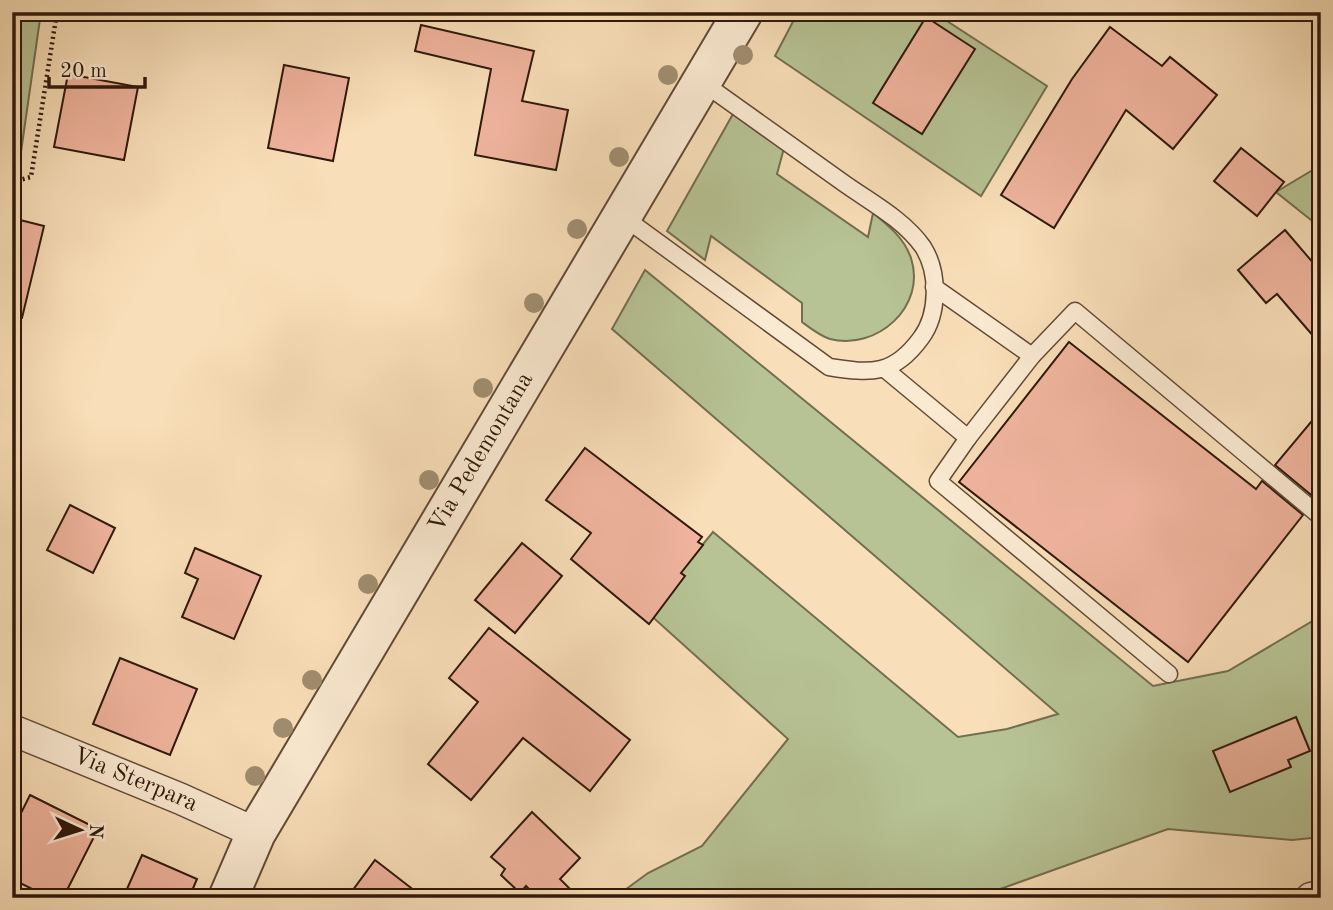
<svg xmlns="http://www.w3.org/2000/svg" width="1333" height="910" font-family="'Old Standard TT',serif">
<rect width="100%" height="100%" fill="#f9dfb9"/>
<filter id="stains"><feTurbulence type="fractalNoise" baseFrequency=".00286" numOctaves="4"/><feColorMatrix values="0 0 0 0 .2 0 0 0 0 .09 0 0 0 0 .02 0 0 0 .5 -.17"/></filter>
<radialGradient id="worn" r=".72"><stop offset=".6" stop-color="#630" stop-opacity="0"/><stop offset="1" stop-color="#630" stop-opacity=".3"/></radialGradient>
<!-- green -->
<g fill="#b7c395" stroke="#736e50" stroke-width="2">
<path d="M 12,12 L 41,12 L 18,173 L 12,175 Z"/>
<path d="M 798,12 L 933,12 L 1047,86 L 981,196 L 775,56 Z"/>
<path d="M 733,114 L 784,148 L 777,174 L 868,237 L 873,213 C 889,226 904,238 911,258 C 927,307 876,351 830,339 C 820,336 810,328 802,322 L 802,303 L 711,236 L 705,260 L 667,231 Z"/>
<path d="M 1321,165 L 1321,228 L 1276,192 Z"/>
<path d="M 645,270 L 1153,686 L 1228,671 L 1321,616 L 1321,837 L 1292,840 L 1168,829 L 975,898 L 614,898 L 648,873 L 702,846 L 788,739 L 647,612 L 713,532 L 958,737 L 1007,729 L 1058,714 L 612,329 Z"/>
</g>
<!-- building -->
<g fill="#f0b49e" stroke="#2f180b" stroke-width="2">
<path d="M 926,17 L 975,49 L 922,134 L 873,103 Z"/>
<path d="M 421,25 L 534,51 L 522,101 L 568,110 L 556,170 L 475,155 L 491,69 L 415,51 Z"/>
<path d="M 1110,27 L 1162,66 L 1170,57 L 1217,95 L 1173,149 L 1126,110 L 1054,228 L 1001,195 L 1072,79 Z"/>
<path d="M 284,65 L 349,78 L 333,161 L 268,148 Z"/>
<path d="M 68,74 L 138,87 L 124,160 L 54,147 Z"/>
<path d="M 1241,148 L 1284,182 L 1257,216 L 1214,181 Z"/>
<path d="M 12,218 L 44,226 L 22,318 L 12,317 Z"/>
<path d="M 1285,230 L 1321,272 L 1321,345 L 1277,294 L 1266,303 L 1238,270 Z"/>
<path d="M 1069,342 L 1256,489 L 1262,481 L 1303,515 L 1188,662 L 959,482 Z"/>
<path d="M 1321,410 L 1321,492 L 1316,499 L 1275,465 Z"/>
<path d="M 585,448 L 702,537 L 698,542 L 703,545 L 681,573 L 685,576 L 649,624 L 571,559 L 591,533 L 546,500 Z"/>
<path d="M 70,505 L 115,528 L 93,573 L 47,550 Z"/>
<path d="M 522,543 L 562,576 L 515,633 L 475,600 Z"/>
<path d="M 195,548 L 261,576 L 234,639 L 182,617 L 198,579 L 185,573 Z"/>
<path d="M 489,628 L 630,740 L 590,791 L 523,738 L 471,800 L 428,764 L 478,702 L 449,678 Z"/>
<path d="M 120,658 L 197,689 L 170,755 L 93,724 Z"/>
<path d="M 1296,717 L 1310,751 L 1288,760 L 1291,767 L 1230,792 L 1213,751 Z"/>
<path d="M 30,795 L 98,829 L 63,898 L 50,898 L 12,879 L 12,831 Z"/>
<path d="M 532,812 L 580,858 L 560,879 L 579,898 L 538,898 L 526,886 L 520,893 L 501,875 L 505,869 L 491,857 Z"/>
<path d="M 142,855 L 197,879 L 189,898 L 123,898 Z"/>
<path d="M 375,860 L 424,898 L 347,898 Z"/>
</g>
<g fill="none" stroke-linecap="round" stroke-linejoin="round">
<!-- service casing -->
<g stroke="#624a36" stroke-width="19">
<g id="service">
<path d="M 622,216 L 829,367 C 872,374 894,375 921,338 C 939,314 939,272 923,247 C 904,220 872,203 845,184 C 797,150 750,116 702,82"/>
<path d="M 934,287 L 1032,356 L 1075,311 L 1321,517"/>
<path d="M 886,370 L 968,438 L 938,481 L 1169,674"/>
<path d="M 968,438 L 1032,356"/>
</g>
</g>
<!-- minor casing -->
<g stroke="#624a36" stroke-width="33">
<g id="minor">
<path id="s1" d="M 12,730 L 181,799 L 256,833"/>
<path d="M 1311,898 L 1321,896"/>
</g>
</g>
<!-- tertiary casing -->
<g stroke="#624a36" stroke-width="42">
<g id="tertiary">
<path id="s2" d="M 228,898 L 256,833 L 743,12"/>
</g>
</g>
<!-- path -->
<path stroke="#2f180b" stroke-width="4.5" stroke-dasharray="2 3.5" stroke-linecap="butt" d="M 12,182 L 31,177 L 57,12"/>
<!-- service -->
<use href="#service" stroke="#fbead2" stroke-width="16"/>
<!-- minor -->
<use href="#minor" stroke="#fbead2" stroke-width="30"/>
<!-- tertiary -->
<use href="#tertiary" stroke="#fbead2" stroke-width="38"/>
</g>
<!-- trees -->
<g fill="#a08e70">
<circle cx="743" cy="55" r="10"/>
<circle cx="668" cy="75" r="10"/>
<circle cx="619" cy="157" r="10"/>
<circle cx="577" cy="229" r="10"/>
<circle cx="534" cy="303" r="10"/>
<circle cx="483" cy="388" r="10"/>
<circle cx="429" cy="480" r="10"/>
<circle cx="368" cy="584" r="10"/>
<circle cx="312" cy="680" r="10"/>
<circle cx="283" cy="728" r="10"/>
<circle cx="255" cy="776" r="10"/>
</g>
<g text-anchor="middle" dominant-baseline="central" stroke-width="6" stroke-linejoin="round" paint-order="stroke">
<!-- street labels -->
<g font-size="24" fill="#2f180b" stroke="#fbead2">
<text stroke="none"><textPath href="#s2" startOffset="513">Via Pedemontana</textPath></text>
<text stroke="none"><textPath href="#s1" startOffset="133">Via Sterpara</textPath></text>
</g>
</g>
<!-- margin -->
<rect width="1333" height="910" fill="none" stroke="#f9dfb9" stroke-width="42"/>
<rect x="14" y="14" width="1305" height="882" fill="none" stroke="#2f180b" stroke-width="3.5"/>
<rect x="21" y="21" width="1291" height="868" fill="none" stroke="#2f180b" stroke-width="2"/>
<!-- north arrow -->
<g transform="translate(80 830) rotate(94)" stroke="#fbead2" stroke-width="5" paint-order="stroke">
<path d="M0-5L12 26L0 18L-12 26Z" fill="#2f180b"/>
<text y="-10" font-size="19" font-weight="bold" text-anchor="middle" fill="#2f180b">N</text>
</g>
<!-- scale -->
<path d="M49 77v10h96v-10" fill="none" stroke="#2f180b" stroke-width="3.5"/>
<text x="60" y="77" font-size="21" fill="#2f180b" stroke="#fbead2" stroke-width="5" paint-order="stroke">20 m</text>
<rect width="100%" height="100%" filter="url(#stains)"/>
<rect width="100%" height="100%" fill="url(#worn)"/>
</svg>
